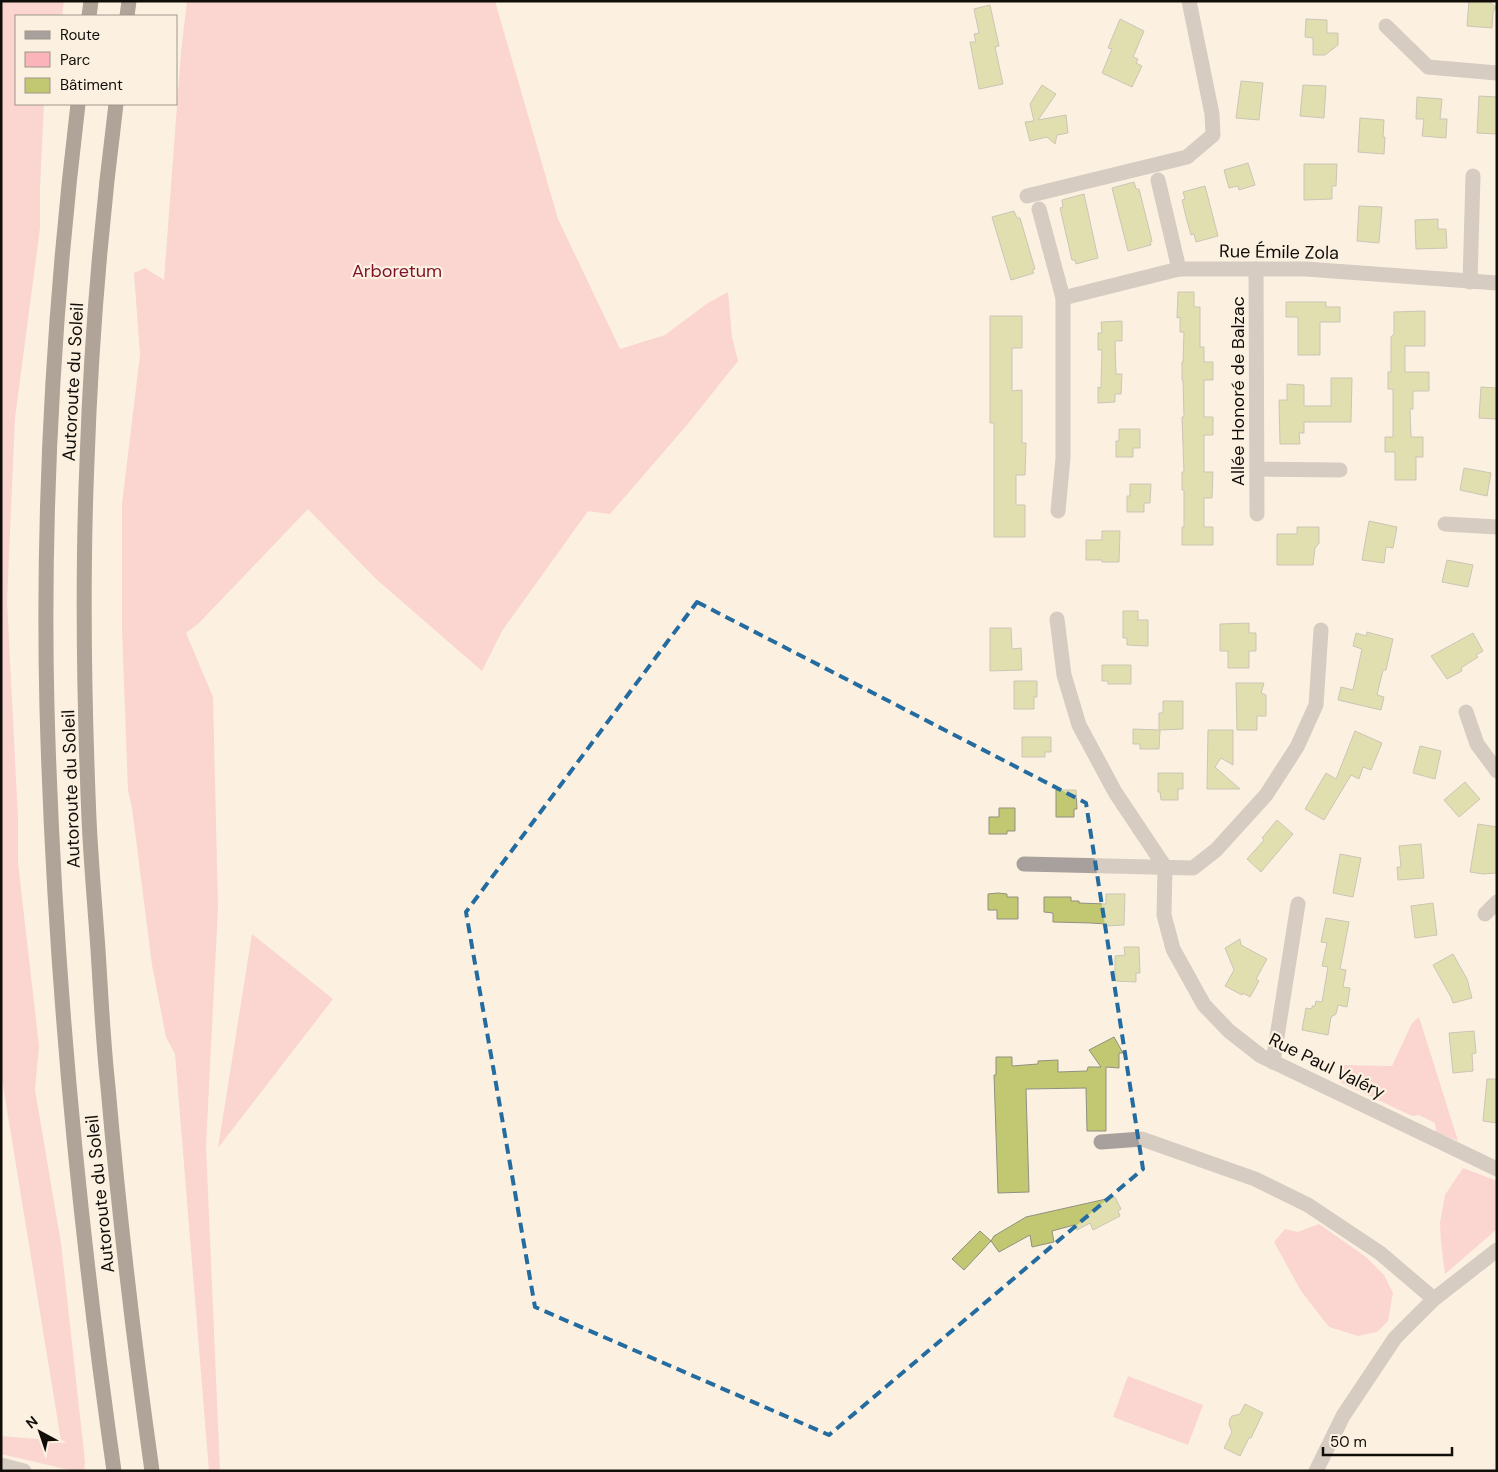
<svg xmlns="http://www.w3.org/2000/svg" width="1498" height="1472" font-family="'DM Sans',sans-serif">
<rect width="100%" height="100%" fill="#fcf1e1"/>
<!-- green -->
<g fill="#fab4ba">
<path d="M 1,1 L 64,1 L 62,16 L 16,16 L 16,104 L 44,104 L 40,187 L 40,228 L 15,418 L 7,601 L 18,818 L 18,863 L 39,1046 L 35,1090 L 61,1243 L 85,1462 L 84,1471 L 74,1471 L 1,1454 L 1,1436 L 61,1441 L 1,1073 Z"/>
<path d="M 187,1 L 495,1 L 558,219 L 620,349 L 665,335 L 708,303 L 728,292 L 732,337 L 738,361 L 687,425 L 610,514 L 588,511 L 502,631 L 482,671 L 376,579 L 308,509 L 199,623 L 186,633 L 213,697 L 218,907 L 206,1146 L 220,1471 L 209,1471 L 175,1054 L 166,1037 L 152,965 L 132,808 L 128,790 L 122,630 L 122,504 L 140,355 L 134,273 L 145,268 L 164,280 L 181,52 Z"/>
<path d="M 252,934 L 333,999 L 218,1148 Z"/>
<path d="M 1419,1017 L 1458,1141 L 1436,1132 L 1435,1123 L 1419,1115 L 1412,1116 L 1340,1082 L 1344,1065 L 1392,1066 L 1412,1023 Z"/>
<path d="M 1463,1168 L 1497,1181 L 1497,1229 L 1445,1274 L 1441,1243 L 1440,1223 L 1445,1195 Z"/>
<path d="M 1319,1224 L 1366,1257 L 1384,1275 L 1393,1293 L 1388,1321 L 1377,1332 L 1358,1336 L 1329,1327 L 1301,1291 L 1274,1242 L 1285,1229 L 1298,1232 Z"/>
<path d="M 1128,1376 L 1203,1405 L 1188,1445 L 1113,1417 Z"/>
</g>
<!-- building -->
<g fill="#c2c871" stroke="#8f9180">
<path d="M 1469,1 L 1488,1 L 1496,7 L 1493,12 L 1492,28 L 1467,26 Z"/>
<path d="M 990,5 L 999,46 L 995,47 L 1003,84 L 979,89 L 970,42 L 976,42 L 974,34 L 979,33 L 974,9 Z"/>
<path d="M 1120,19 L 1144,31 L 1133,57 L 1138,59 L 1136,63 L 1142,66 L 1132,87 L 1102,73 L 1112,49 L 1108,48 Z"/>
<path d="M 1306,19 L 1327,20 L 1327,33 L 1338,33 L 1338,45 L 1325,55 L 1313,55 L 1313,38 L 1305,37 Z"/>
<path d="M 1241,81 L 1263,83 L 1259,120 L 1236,118 Z"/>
<path d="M 1042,85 L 1056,94 L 1038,120 L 1066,115 L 1068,133 L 1057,135 L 1055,144 L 1047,137 L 1030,141 L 1025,122 L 1034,121 L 1030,104 Z"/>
<path d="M 1303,85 L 1326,86 L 1324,118 L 1300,116 Z"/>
<path d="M 1479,96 L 1497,97 L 1497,134 L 1477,133 Z"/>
<path d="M 1417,97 L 1442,99 L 1440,119 L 1447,119 L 1446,138 L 1422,136 L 1424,119 L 1416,119 Z"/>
<path d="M 1360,118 L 1384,120 L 1383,137 L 1385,137 L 1384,154 L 1358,152 Z"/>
<path d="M 1248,163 L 1255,185 L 1239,190 L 1238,186 L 1229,188 L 1224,170 Z"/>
<path d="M 1304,164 L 1337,164 L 1336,186 L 1332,186 L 1332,199 L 1304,200 Z"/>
<path d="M 1134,182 L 1136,189 L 1139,189 L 1152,241 L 1150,242 L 1151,245 L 1128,251 L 1112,188 Z"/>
<path d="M 1205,186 L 1218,236 L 1196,242 L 1194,234 L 1191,235 L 1186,217 L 1182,200 L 1185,199 L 1183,192 Z"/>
<path d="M 1084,194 L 1098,258 L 1076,264 L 1075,260 L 1072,260 L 1060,208 L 1063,207 L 1062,200 Z"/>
<path d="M 1359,206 L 1382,207 L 1379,243 L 1357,241 Z"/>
<path d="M 1014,211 L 1017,218 L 1020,218 L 1035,269 L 1032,270 L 1034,273 L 1011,280 L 992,217 Z"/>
<path d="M 1438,219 L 1438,229 L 1446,229 L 1447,248 L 1416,249 L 1415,220 Z"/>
<path d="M 1178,292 L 1194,292 L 1194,307 L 1200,307 L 1200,347 L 1204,347 L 1204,362 L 1213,362 L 1213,380 L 1204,380 L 1204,417 L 1213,417 L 1213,435 L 1204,435 L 1204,472 L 1213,472 L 1212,498 L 1204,498 L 1204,527 L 1213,527 L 1213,545 L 1182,545 L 1182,527 L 1184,527 L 1184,490 L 1182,490 L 1182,472 L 1184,472 L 1182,417 L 1184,417 L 1183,380 L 1182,380 L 1182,362 L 1183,362 L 1184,332 L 1180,332 L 1180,317 L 1177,318 Z"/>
<path d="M 1286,302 L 1326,302 L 1326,307 L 1340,307 L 1340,322 L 1320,322 L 1320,355 L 1298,355 L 1298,317 L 1286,317 Z"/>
<path d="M 1425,311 L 1425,346 L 1405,346 L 1405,372 L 1429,372 L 1429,391 L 1413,391 L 1413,409 L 1410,409 L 1411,437 L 1423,437 L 1423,457 L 1416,457 L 1416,480 L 1395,480 L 1395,452 L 1385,452 L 1385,437 L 1393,437 L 1393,389 L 1388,389 L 1388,372 L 1391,372 L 1391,337 L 1394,334 L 1394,312 Z"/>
<path d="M 990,316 L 1022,316 L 1022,348 L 1012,348 L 1012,391 L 1022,390 L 1022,443 L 1026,443 L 1025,475 L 1016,475 L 1016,505 L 1025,505 L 1025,537 L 994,537 L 994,423 L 990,423 Z"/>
<path d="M 1122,321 L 1122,341 L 1115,341 L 1116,374 L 1122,374 L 1121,394 L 1115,394 L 1115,402 L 1098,403 L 1098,387 L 1101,388 L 1102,350 L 1098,350 L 1098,333 L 1102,333 L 1101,322 Z"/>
<path d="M 1331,378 L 1352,378 L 1351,422 L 1304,422 L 1304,433 L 1299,433 L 1300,444 L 1280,444 L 1279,400 L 1287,400 L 1287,384 L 1304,385 L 1304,406 L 1331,406 Z"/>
<path d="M 1481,387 L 1497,388 L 1497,419 L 1479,418 Z"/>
<path d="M 1119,429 L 1140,429 L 1140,448 L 1133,448 L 1133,457 L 1116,457 L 1116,441 L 1119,441 Z"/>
<path d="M 1464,468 L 1491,473 L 1487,496 L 1460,490 Z"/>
<path d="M 1130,484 L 1151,484 L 1150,503 L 1144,503 L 1144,512 L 1127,512 L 1127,496 L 1130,496 Z"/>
<path d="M 1369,521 L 1397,527 L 1393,548 L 1386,547 L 1384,563 L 1362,560 Z"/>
<path d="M 1297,527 L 1319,527 L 1319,543 L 1315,548 L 1313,565 L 1277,565 L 1277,534 L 1297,534 Z"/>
<path d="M 1102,531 L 1120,531 L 1119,562 L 1102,562 L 1102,560 L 1086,560 L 1086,540 L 1102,540 Z"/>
<path d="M 1447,560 L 1473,565 L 1468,587 L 1442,582 Z"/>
<path d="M 1123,611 L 1138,611 L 1138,620 L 1148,620 L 1148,646 L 1127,645 L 1127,638 L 1123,638 Z"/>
<path d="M 1249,623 L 1249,633 L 1256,633 L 1256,651 L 1249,651 L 1249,668 L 1228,668 L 1228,651 L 1220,651 L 1220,624 Z"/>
<path d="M 990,628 L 1011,628 L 1012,649 L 1021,648 L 1022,670 L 990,671 Z"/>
<path d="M 1367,632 L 1393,639 L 1386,670 L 1383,670 L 1377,695 L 1384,697 L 1381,710 L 1338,700 L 1341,687 L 1353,690 L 1362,649 L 1353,646 L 1356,633 L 1366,636 Z"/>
<path d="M 1473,633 L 1483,651 L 1476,655 L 1478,657 L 1461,668 L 1462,671 L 1447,679 L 1431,656 Z"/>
<path d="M 1102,665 L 1131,665 L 1131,684 L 1108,684 L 1108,681 L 1102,681 Z"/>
<path d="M 1014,681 L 1037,681 L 1037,697 L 1034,697 L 1034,709 L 1014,709 Z"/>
<path d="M 1236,683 L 1264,683 L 1261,693 L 1266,695 L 1266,716 L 1257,716 L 1257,730 L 1237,730 Z"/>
<path d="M 1163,701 L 1183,701 L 1183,729 L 1160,730 L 1159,749 L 1140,749 L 1140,744 L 1133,744 L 1133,729 L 1159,730 L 1159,713 L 1163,713 Z"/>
<path d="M 1208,730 L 1233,730 L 1233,765 L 1221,758 L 1215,767 L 1240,789 L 1207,789 Z"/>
<path d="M 1355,731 L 1382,743 L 1371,770 L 1363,767 L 1359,779 L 1351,775 L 1324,820 L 1305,809 L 1326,773 L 1336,779 Z"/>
<path d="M 1022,737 L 1051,737 L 1051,752 L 1045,752 L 1045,757 L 1022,757 Z"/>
<path d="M 1420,746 L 1441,751 L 1435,779 L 1413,773 Z"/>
<path d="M 1158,773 L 1183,773 L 1183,789 L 1178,789 L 1178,800 L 1161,800 L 1160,792 L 1158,792 Z"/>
<path d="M 1465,782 L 1480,799 L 1459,817 L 1444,800 Z"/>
<path d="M 1056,790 L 1076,790 L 1077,809 L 1074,809 L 1074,817 L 1056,817 Z"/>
<path d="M 999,808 L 1015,808 L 1015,831 L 1007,831 L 1007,834 L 989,834 L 989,817 L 999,817 Z"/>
<path d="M 1277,820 L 1293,834 L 1261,872 L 1247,859 L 1264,840 L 1262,838 Z"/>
<path d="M 1478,824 L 1497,827 L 1497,873 L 1483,874 L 1470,872 Z"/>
<path d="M 1421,844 L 1424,878 L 1398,880 L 1397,867 L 1401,867 L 1399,846 Z"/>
<path d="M 1340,854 L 1361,858 L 1353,897 L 1333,893 Z"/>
<path d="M 998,893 L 1007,894 L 1007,897 L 1018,897 L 1018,919 L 997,919 L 997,910 L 988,910 L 988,894 Z"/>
<path d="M 1106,894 L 1125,894 L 1124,925 L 1106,926 L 1106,924 L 1091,923 L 1053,922 L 1053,913 L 1044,912 L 1044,897 L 1071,897 L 1071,901 L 1079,901 L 1079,903 L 1106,904 Z"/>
<path d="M 1433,903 L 1437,935 L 1415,938 L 1411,906 Z"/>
<path d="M 1326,918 L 1349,922 L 1340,969 L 1346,970 L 1343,987 L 1350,988 L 1347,1007 L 1338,1005 L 1336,1014 L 1331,1017 L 1328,1035 L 1302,1030 L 1306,1008 L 1312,1009 L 1312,1006 L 1315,1006 L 1316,1001 L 1322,1002 L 1328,967 L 1322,966 L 1327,943 L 1321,942 Z"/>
<path d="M 1240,939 L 1241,945 L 1267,959 L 1256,979 L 1259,981 L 1250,997 L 1243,993 L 1242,995 L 1225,986 L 1234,970 L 1225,948 Z"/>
<path d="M 1124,947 L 1139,947 L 1140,973 L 1136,973 L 1136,982 L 1115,981 L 1115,956 L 1125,955 Z"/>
<path d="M 1453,954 L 1467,979 L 1472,998 L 1453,1003 L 1451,997 L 1433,965 Z"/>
<path d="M 1474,1031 L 1476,1053 L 1472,1054 L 1473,1071 L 1453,1073 L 1449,1033 Z"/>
<path d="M 1114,1037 L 1123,1053 L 1119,1053 L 1119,1068 L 1106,1067 L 1106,1131 L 1087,1131 L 1086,1088 L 1026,1089 L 1029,1192 L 998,1193 L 994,1075 L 996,1075 L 996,1057 L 1012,1057 L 1012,1066 L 1038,1064 L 1038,1061 L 1058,1060 L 1058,1072 L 1087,1071 L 1088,1067 L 1101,1067 L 1089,1050 Z"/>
<path d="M 1487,1079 L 1497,1079 L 1497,1123 L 1483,1121 Z"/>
<path d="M 1115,1197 L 1121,1209 L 1118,1211 L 1120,1216 L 1093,1230 L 1090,1223 L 1077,1230 L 1074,1225 L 1052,1231 L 1054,1242 L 1032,1247 L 1030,1235 L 999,1252 L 991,1241 L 994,1236 L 1026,1217 Z"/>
<path d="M 980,1231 L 991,1241 L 964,1270 L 952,1259 Z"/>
<path d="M 1245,1404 L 1263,1413 L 1251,1438 L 1249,1438 L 1240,1456 L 1224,1448 L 1232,1432 L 1229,1424 L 1230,1419 L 1232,1416 L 1240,1414 Z"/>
</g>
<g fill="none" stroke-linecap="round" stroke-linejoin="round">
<!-- minor -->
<g stroke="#a8a09c" stroke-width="15">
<path d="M 1386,26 L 1428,67 L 1497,73"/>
<path d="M 1158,180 L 1179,269"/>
<path d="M 1027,196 L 1187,157 L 1213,135 L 1212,114 L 1189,1"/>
<path d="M 1039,209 L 1063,298 L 1063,458 L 1058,511"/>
<path d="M 1256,269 L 1257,514"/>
<path d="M 1470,282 L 1473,176"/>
<path d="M 1063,298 L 1179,269 L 1306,269 L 1497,283"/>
<path d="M 1257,469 L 1340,470"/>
<path d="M 1445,524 L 1497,527"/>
<path d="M 1057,619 L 1064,675 L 1079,725 L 1115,792 L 1165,867"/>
<path d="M 1466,712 L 1477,744 L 1497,771"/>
<path d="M 1024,864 L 1193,868 L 1216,850 L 1266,795 L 1297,747 L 1316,705 L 1321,630"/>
<path d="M 1165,867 L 1164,915 L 1173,949 L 1204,1005 L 1229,1031 L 1261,1056 L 1497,1169"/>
<path d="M 1485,914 L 1497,902"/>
<path d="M 1273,1062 L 1298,904"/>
<path d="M 1101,1142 L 1142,1139 L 1255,1179 L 1308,1205 L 1380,1253 L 1434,1299"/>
<path d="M 1,1465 L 24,1471"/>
<path d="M 1316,1471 L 1343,1416 L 1395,1338 L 1434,1299 L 1497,1250"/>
</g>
<!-- motorway -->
<g stroke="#54453e" stroke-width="15">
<path d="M 89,16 L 91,1"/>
<path d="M 127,16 L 129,1"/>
<path d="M 78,104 C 54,304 42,507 47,709 C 54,964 78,1219 114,1471"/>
<path d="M 116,104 C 101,222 91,342 87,461 C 82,580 84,700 89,819 C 91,863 95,906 98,950 C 101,996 103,1042 108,1087 C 119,1215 134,1343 152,1471"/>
</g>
</g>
<!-- marked area -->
<path d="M0 0H1498V1472H0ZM 697,602 L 1086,803 L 1143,1169 L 829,1435 L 535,1307 L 466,912 Z" fill="#fcf1e1" fill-opacity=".55" fill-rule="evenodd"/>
<path fill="none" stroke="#246ca0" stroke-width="4" stroke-dasharray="10 6" stroke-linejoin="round" d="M 697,602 L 1086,803 L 1143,1169 L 829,1435 L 535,1307 L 466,912 Z"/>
<g text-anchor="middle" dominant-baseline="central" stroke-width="4.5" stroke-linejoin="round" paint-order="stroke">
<!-- street labels -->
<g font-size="18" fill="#110e09" stroke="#fcf1e1">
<text transform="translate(1279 252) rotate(1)">Rue Émile Zola</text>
<text transform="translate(73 382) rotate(-87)">Autoroute du Soleil</text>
<text transform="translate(1238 391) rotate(-90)">Allée Honoré de Balzac</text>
<text transform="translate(71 789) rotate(-92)">Autoroute du Soleil</text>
<text transform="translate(1327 1066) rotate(26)">Rue Paul Valéry</text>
<text transform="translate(100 1194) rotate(-96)">Autoroute du Soleil</text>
</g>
<!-- park labels -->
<g font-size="18" fill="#7e122e" stroke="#fcf1e1">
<text x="397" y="271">Arboretum</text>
</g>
</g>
<!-- border -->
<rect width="1498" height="1472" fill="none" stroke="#110e09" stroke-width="5"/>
<!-- legend -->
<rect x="15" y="15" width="162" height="90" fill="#fcf1e1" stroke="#9e968b"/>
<rect x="25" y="31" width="25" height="8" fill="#a8a09c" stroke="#9e968b"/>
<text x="60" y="40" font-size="15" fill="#110e09">Route</text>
<rect x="25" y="52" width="25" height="15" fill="#fab4ba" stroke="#9e968b"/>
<text x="60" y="65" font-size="15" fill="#110e09">Parc</text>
<rect x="25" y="78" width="25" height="15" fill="#c2c871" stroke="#9e968b"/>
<text x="60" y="90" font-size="15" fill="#110e09">Bâtiment</text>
<!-- north arrow -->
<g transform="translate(40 1432) rotate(320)" stroke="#fcf1e1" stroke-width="4" paint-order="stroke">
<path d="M0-4L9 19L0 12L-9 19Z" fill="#110e09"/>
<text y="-8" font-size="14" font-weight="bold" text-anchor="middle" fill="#110e09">N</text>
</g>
<!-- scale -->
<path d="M1323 1447v8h129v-8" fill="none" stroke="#110e09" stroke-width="2.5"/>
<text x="1330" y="1447" font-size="15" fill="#110e09" stroke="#fcf1e1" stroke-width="4" paint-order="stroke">50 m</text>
</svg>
